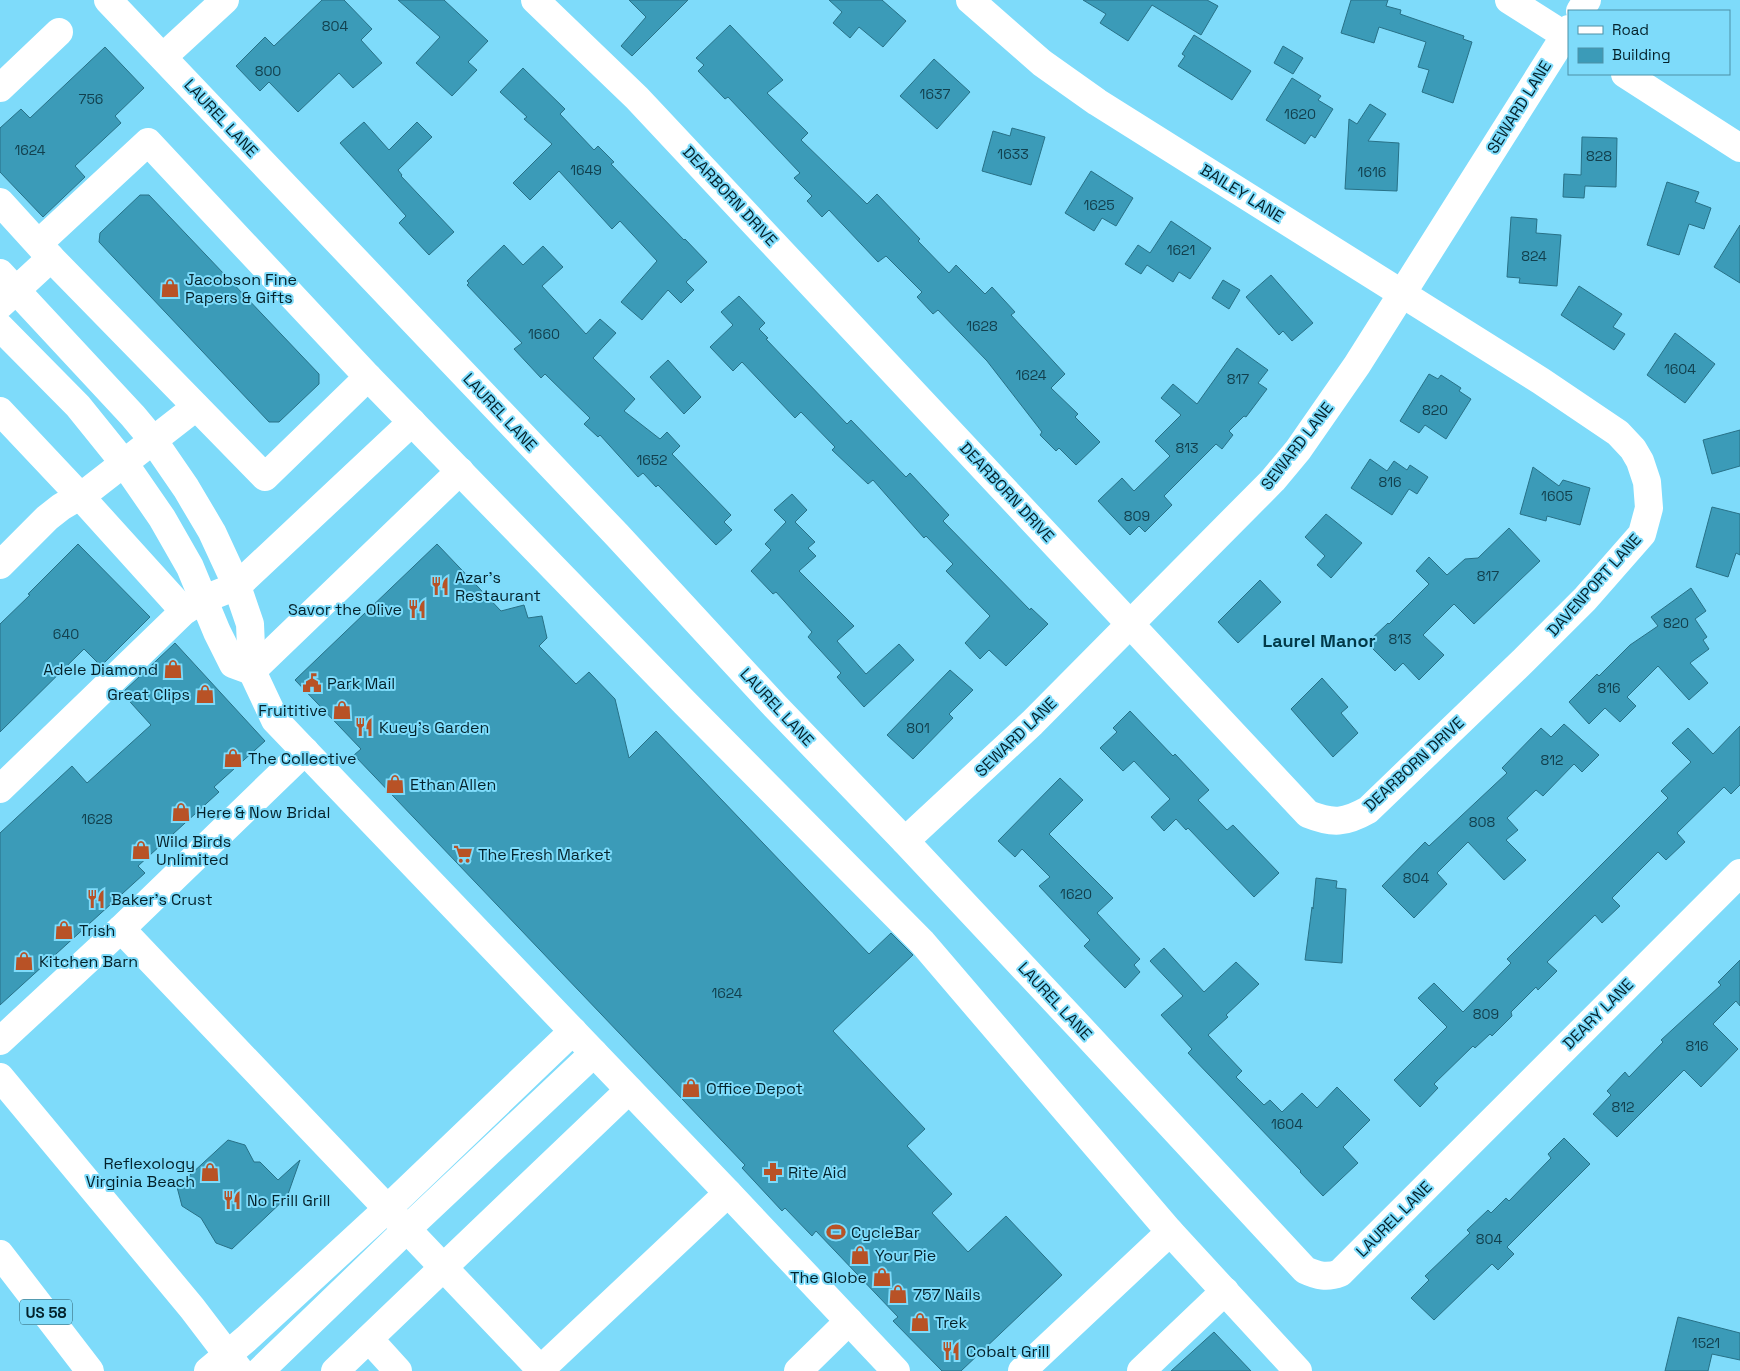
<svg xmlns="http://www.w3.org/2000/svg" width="1740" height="1371" font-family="'Space Grotesk',sans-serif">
<rect width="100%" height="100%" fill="#7edbfa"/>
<!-- building -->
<g fill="#3b9bb8" stroke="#287187">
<path d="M 322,0 L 344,0 L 372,29 L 361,40 L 382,63 L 353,88 L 339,73 L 298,112 L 269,82 L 260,91 L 236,66 L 265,37 L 274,46 Z"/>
<path d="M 398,0 L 444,0 L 488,41 L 468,62 L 477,70 L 452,96 L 416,63 L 440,37 Z"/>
<path d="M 629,0 L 688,0 L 632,56 L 621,46 L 646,17 Z"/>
<path d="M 829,0 L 882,0 L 906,21 L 883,47 L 859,27 L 850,38 L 833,23 L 842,12 Z"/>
<path d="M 1083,0 L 1207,0 L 1218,6 L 1201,35 L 1152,5 L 1128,41 L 1100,23 L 1106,14 Z"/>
<path d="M 1351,0 L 1388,0 L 1386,6 L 1401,10 L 1400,14 L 1464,36 L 1463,39 L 1472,42 L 1453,103 L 1422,92 L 1429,70 L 1418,67 L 1426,42 L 1379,27 L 1374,43 L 1341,33 Z"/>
<path d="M 730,25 L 783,80 L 767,93 L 808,133 L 801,140 L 867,204 L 877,194 L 920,239 L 918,241 L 949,273 L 956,265 L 985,294 L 992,287 L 1015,312 L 1011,315 L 1065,374 L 1051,388 L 1078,414 L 1075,417 L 1100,442 L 1076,465 L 1059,448 L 1056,451 L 1040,435 L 1042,432 L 987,361 L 938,310 L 933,314 L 917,297 L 922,292 L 886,256 L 878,262 L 829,210 L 822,217 L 807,201 L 812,196 L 794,178 L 800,173 L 728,97 L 725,99 L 698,71 L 704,65 L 696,58 Z"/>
<path d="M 1194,35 L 1251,71 L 1232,100 L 1178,66 L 1185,56 L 1182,54 Z"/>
<path d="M 1283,46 L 1303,58 L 1293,74 L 1274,63 Z"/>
<path d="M 105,47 L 144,88 L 115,116 L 121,123 L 75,166 L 85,177 L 43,217 L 0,172 L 0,128 L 21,109 L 30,118 Z"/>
<path d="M 934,59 L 970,92 L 937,129 L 900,96 Z"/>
<path d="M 523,68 L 565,109 L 560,114 L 594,150 L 598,146 L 614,162 L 611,164 L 684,240 L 685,239 L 707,262 L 686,282 L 694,290 L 681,303 L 668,290 L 642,320 L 621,302 L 657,261 L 620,221 L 612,229 L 559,171 L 530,200 L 513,183 L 552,144 L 524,119 L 527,117 L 500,92 Z"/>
<path d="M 1292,78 L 1321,96 L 1318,100 L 1333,109 L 1315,138 L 1311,135 L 1305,144 L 1266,120 Z"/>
<path d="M 1370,104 L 1386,114 L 1368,141 L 1399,143 L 1397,191 L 1345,189 L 1349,119 L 1357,124 Z"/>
<path d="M 364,122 L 389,150 L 417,122 L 432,137 L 398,170 L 402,175 L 401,176 L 454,232 L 429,255 L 399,223 L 406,216 L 340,143 Z"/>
<path d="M 1012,128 L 1045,137 L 1031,185 L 982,171 L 993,131 L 1010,136 Z"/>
<path d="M 1582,137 L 1617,138 L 1616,187 L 1585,186 L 1584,198 L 1563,197 L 1564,174 L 1581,175 Z"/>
<path d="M 1091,171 L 1133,198 L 1116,226 L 1102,218 L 1094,231 L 1065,213 Z"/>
<path d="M 1667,182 L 1699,192 L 1695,202 L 1711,208 L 1704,229 L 1689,224 L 1679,255 L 1647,245 Z"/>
<path d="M 140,195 L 149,195 L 319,374 L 319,384 L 279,422 L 269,422 L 99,242 L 100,233 Z"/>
<path d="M 1511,217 L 1537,219 L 1536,233 L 1561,235 L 1557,286 L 1519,283 L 1520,278 L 1507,277 Z"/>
<path d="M 1171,221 L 1211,248 L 1190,279 L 1179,272 L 1173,282 L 1147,265 L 1141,274 L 1125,264 L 1138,245 L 1150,253 Z"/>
<path d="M 1740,225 L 1740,283 L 1714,267 Z"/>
<path d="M 504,245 L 523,265 L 543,246 L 563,267 L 542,286 L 586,334 L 600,319 L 616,333 L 593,358 L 635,399 L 624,411 L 660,439 L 667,432 L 680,446 L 672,454 L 731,515 L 724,522 L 732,530 L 716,545 L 658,485 L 656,487 L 643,473 L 638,477 L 600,435 L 598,437 L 584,424 L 590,418 L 545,374 L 541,378 L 514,349 L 522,343 L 467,285 L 469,283 L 467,281 Z"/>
<path d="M 1271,275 L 1313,323 L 1292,341 L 1283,331 L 1279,335 L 1246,297 Z"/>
<path d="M 1223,280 L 1240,290 L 1229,309 L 1212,298 Z"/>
<path d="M 1579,286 L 1622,314 L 1613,327 L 1625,334 L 1614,350 L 1561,315 Z"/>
<path d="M 739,296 L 765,323 L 759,329 L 768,338 L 766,339 L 847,424 L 851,420 L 906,477 L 910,473 L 949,515 L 943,521 L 1030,610 L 1031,608 L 1048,624 L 1006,666 L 989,650 L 980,659 L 965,643 L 990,616 L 946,571 L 953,564 L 926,536 L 924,538 L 873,480 L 868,484 L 832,450 L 835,447 L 801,412 L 795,418 L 742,362 L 733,371 L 710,347 L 733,325 L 721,312 Z"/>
<path d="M 1675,333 L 1715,364 L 1685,403 L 1647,375 Z"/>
<path d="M 1237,348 L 1268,370 L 1258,383 L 1267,389 L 1246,417 L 1244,416 L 1229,431 L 1233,435 L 1222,449 L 1216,444 L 1164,496 L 1172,505 L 1145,532 L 1139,526 L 1130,535 L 1098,501 L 1122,478 L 1134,491 L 1170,456 L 1155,441 L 1181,415 L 1161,398 L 1173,384 L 1197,404 Z"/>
<path d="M 668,360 L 701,397 L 684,414 L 650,377 Z"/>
<path d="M 1429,374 L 1438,379 L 1441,375 L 1461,388 L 1459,391 L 1471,399 L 1446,439 L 1425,425 L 1419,433 L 1400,421 Z"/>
<path d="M 1740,430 L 1740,466 L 1712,474 L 1703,440 Z"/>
<path d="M 1370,459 L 1387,471 L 1394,461 L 1407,470 L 1410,465 L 1428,477 L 1417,494 L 1409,489 L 1392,515 L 1351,488 Z"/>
<path d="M 1533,467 L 1559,486 L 1563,480 L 1590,488 L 1580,525 L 1547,516 L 1546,521 L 1520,514 Z"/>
<path d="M 792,494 L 807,510 L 795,522 L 815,542 L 808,548 L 816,556 L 799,571 L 854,626 L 837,641 L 866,674 L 899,644 L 914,660 L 864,707 L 837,677 L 841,673 L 808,637 L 812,632 L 776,592 L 773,594 L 751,571 L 771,550 L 765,544 L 786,522 L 774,510 Z"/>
<path d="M 1712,507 L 1740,514 L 1740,555 L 1736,553 L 1728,577 L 1696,567 Z"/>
<path d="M 1326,514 L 1362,543 L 1331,578 L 1317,565 L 1325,556 L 1305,537 Z"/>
<path d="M 1509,528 L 1540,561 L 1474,624 L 1454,604 L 1423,635 L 1444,655 L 1419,680 L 1403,663 L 1395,671 L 1367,643 L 1388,623 L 1389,624 L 1429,584 L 1416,571 L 1429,557 L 1447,575 L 1465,559 L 1478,558 Z"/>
<path d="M 78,544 L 150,617 L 101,666 L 84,649 L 0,732 L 0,624 L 30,595 L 28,594 Z"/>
<path d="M 437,544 L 501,611 L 524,605 L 528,618 L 542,616 L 547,638 L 539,646 L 576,684 L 589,672 L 615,699 L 629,758 L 656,731 L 869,954 L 891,933 L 913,955 L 833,1031 L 925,1129 L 907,1146 L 952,1194 L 932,1213 L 968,1252 L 1006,1216 L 1062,1275 L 961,1371 L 942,1371 L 893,1321 L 898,1317 L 816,1231 L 812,1236 L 785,1208 L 782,1211 L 742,1168 L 745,1165 L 354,755 L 361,749 L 295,680 Z"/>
<path d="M 1260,580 L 1281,602 L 1238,643 L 1218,622 Z"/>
<path d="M 1691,588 L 1706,611 L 1695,619 L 1707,637 L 1703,640 L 1709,649 L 1690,663 L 1708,683 L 1689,700 L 1658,666 L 1627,697 L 1636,706 L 1620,722 L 1605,708 L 1589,724 L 1569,702 L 1597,674 L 1599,676 L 1630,645 L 1658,626 L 1651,617 Z"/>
<path d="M 175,643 L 265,741 L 214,787 L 219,792 L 138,866 L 145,873 L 0,1005 L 0,833 L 72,766 L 87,783 L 151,725 L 122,693 Z"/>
<path d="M 950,670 L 973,690 L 949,714 L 953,718 L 913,759 L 887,735 Z"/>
<path d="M 1322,678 L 1348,707 L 1341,713 L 1358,733 L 1333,757 L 1291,709 Z"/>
<path d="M 1130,711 L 1173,756 L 1175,754 L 1209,790 L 1198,800 L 1227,830 L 1233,825 L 1279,873 L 1254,897 L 1188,828 L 1186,830 L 1176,819 L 1164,831 L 1151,817 L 1170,799 L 1134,761 L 1123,771 L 1100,748 L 1117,732 L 1113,728 Z"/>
<path d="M 1564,724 L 1599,755 L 1582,772 L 1574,764 L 1543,796 L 1536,790 L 1507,818 L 1518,830 L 1506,840 L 1526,860 L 1504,880 L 1468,842 L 1437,873 L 1447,884 L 1414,918 L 1382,886 L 1425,842 L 1429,846 L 1507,773 L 1502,768 L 1541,728 L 1551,737 Z"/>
<path d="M 1740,726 L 1740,785 L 1731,794 L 1724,787 L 1677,833 L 1685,842 L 1666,860 L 1658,852 L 1612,898 L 1620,906 L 1602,923 L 1595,915 L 1547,962 L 1557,971 L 1538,990 L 1536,987 L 1511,1012 L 1512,1016 L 1492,1036 L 1490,1034 L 1475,1048 L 1473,1046 L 1434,1084 L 1438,1088 L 1420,1107 L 1394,1080 L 1447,1027 L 1418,998 L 1434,983 L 1463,1012 L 1511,963 L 1507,959 L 1668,798 L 1661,791 L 1691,762 L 1672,743 L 1688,728 L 1713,754 Z"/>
<path d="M 1060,778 L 1083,800 L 1049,834 L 1113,898 L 1097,913 L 1140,959 L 1134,965 L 1140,972 L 1125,988 L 1084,946 L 1090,940 L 1039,886 L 1050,877 L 1022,849 L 1015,857 L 998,841 Z"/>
<path d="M 1316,878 L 1337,881 L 1336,888 L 1346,889 L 1342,963 L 1305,960 L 1312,907 L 1313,909 Z"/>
<path d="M 1164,948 L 1204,992 L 1236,962 L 1259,984 L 1226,1015 L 1228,1017 L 1208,1035 L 1242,1071 L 1236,1077 L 1264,1105 L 1270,1100 L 1282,1112 L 1302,1093 L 1317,1108 L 1337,1087 L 1370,1120 L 1343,1147 L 1358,1163 L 1323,1196 L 1300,1172 L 1301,1171 L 1188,1053 L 1192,1049 L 1161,1015 L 1183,996 L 1150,961 Z"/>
<path d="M 1740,960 L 1740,1006 L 1736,1001 L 1713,1024 L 1738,1049 L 1701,1087 L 1684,1070 L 1617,1137 L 1593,1114 L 1611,1095 L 1607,1091 L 1625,1072 L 1629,1077 L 1663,1042 L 1661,1040 L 1721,985 L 1718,982 Z"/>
<path d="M 1564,1138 L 1590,1164 L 1507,1247 L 1514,1254 L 1498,1270 L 1492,1264 L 1434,1320 L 1411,1298 L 1429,1280 L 1425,1276 L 1470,1233 L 1467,1230 L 1488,1210 L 1491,1213 L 1506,1198 L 1509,1201 L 1551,1158 L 1548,1154 Z"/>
<path d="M 228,1140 L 245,1145 L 254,1162 L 260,1162 L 278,1180 L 300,1160 L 287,1197 L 232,1249 L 216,1243 L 201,1218 L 182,1206 L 177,1187 Z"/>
<path d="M 1678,1317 L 1740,1333 L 1740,1360 L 1712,1354 L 1708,1371 L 1665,1371 Z"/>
<path d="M 1214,1332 L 1251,1371 L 1171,1371 Z"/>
</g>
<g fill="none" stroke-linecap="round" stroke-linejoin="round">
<!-- minor -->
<g stroke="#fff" stroke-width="28">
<path d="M 108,0 L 617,535 L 775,706 L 905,841 L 1086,1034 L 1305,1270 C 1318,1276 1327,1278 1340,1273 L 1740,873"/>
<path d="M 535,0 L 637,98 L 1308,814 C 1333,824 1345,823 1368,810 L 1524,660 L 1585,599 L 1642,534 L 1649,508 L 1647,482 L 1640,461 L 1633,449 L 1618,433 L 1541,381 L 1097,102 L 1042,63 L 970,0"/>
<path d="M 1509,0 L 1569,38"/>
<path d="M 1580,11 L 1587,0"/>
<path d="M 163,57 L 225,0"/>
<path d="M 1625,74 L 1740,148"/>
<path d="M 0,88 L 59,32"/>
<path d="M 0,202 L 51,258 L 265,477 L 368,377 L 148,142 L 39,243"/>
<path d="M 0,273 L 133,416 L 153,440 L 186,488 L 212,532 L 237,586 L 250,624 L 252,671 L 275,720 L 728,1193 L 896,1371"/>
<path d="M 0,305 L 51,258"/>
<path d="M 0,327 L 78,406 L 124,463 L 162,518 L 190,567 L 217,632 L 233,664 L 252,671"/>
<path d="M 368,377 L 685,703 L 922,942 L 1170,1232 L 1022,1371"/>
<path d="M 0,411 L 80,496 L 184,611"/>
<path d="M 0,565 L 47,518 L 61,507 L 88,491 L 196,407"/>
<path d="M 252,671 L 460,471"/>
<path d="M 0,789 L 184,611 L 204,599 L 237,586 L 412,422"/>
<path d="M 905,841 L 1032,723 L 1273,480 L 1298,450 L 1357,365 L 1569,29"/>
<path d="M 121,929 L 542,1371"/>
<path d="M 0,1041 L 121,929 L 305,751"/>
<path d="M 0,1077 L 192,1308 L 240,1371"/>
<path d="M 1170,1232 L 1298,1371"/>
<path d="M 369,1339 L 398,1371"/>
<path d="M 208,1371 L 246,1339 L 387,1209 L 573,1031"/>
<path d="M 260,1371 L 407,1229 L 594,1053"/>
<path d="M 335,1371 L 629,1090"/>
<path d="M 539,1371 L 728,1193"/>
<path d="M 798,1371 L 849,1321"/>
<path d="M 1141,1371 L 1225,1291"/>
</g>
<!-- major -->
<path stroke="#fff" stroke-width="28" d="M 0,1254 L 90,1371"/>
</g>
<!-- icons -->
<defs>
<g id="shop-bare" transform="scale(1.5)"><path d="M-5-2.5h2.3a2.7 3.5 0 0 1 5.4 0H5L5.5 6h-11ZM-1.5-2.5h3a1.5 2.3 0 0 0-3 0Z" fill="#b85226" stroke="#7edbfa" stroke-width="2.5" paint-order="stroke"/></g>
<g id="restaurant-bare" transform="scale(1.5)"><path d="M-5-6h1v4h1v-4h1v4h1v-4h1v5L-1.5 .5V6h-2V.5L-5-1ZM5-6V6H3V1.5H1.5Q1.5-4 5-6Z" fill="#b85226" stroke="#7edbfa" stroke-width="2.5" paint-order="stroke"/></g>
<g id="civic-bare" transform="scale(1.5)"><path d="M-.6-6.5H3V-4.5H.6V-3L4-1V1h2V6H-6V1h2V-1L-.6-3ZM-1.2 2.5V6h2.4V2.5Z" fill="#b85226" stroke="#7edbfa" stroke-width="2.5" paint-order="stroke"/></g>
<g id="supermarket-bare" transform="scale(1.5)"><path d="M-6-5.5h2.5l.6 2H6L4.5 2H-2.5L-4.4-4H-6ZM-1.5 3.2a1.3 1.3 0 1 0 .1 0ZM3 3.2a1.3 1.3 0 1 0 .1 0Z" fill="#b85226" stroke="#7edbfa" stroke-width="2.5" paint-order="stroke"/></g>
<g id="pharmacy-bare" transform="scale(1.5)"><path d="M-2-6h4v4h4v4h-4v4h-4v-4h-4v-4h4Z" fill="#b85226" stroke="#7edbfa" stroke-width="2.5" paint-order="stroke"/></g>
<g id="stadium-bare" transform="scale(1.5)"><path d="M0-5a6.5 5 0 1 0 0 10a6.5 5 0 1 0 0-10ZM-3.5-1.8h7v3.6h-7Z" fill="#b85226" stroke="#7edbfa" stroke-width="2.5" paint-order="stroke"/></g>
</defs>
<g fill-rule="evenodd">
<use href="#shop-bare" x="170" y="288"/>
<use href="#restaurant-bare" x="440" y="586"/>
<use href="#restaurant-bare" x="417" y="609"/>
<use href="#shop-bare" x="173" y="669"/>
<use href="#civic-bare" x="312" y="683"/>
<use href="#shop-bare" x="205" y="694"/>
<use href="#shop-bare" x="342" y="710"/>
<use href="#restaurant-bare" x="364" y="727"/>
<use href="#shop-bare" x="233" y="758"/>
<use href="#shop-bare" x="395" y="784"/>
<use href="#shop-bare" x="181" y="812"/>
<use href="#shop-bare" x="141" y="850"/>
<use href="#supermarket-bare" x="463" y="854"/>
<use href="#restaurant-bare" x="96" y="899"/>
<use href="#shop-bare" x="64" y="930"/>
<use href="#shop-bare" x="24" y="961"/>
<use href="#shop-bare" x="691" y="1088"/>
<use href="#shop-bare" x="210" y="1172"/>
<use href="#pharmacy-bare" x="773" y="1172"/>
<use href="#restaurant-bare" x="232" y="1200"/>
<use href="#stadium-bare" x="836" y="1232"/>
<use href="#shop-bare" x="860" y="1255"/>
<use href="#shop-bare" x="882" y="1277"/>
<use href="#shop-bare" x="898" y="1294"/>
<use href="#shop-bare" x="920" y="1322"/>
<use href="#restaurant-bare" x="951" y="1351"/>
</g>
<g text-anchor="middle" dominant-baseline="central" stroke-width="4" stroke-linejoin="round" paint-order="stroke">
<!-- number labels -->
<g font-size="14" fill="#12404e">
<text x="335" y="26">804</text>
<text x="268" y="71">800</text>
<text x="935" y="94">1637</text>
<text x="91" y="99">756</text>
<text x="1300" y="114">1620</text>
<text x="30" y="150">1624</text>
<text x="1013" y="154">1633</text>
<text x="1599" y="156">828</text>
<text x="586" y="170">1649</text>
<text x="1372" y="172">1616</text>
<text x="1099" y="205">1625</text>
<text x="1181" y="250">1621</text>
<text x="1534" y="256">824</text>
<text x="982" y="326">1628</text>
<text x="544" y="334">1660</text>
<text x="1680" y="369">1604</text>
<text x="1031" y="375">1624</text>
<text x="1238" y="379">817</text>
<text x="1435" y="410">820</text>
<text x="1187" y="448">813</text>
<text x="652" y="460">1652</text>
<text x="1390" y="482">816</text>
<text x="1557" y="496">1605</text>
<text x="1137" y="516">809</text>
<text x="1488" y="576">817</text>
<text x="1676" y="623">820</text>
<text x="66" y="634">640</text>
<text x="1400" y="639">813</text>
<text x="1609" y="688">816</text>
<text x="918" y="728">801</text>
<text x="1552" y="760">812</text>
<text x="97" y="819">1628</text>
<text x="1482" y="822">808</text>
<text x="1416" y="878">804</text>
<text x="1076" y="894">1620</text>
<text x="727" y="993">1624</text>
<text x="1486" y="1014">809</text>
<text x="1697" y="1046">816</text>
<text x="1623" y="1107">812</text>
<text x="1287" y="1124">1604</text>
<text x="1489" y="1239">804</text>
<text x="1706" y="1343">1521</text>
</g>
<!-- shield labels -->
<rect fill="#7edbfa" stroke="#295a69" stroke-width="1" x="20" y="1299.5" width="52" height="25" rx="4"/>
<g font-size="15" font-weight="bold" fill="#04222b">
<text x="46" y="1312">US 58</text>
</g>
<!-- street labels -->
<g font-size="16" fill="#04222b" stroke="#7edbfa">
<text transform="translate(1519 107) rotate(-58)">SEWARD LANE</text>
<text transform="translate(221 118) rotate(47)">LAUREL LANE</text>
<text transform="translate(1242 193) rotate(32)">BAILEY LANE</text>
<text transform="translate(730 196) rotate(47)">DEARBORN DRIVE</text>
<text transform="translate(500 412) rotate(47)">LAUREL LANE</text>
<text transform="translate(1297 446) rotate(-52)">SEWARD LANE</text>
<text transform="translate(1007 492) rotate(47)">DEARBORN DRIVE</text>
<text transform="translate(1594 585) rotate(-48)">DAVENPORT LANE</text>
<text transform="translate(777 707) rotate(47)">LAUREL LANE</text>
<text transform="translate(1016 737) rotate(-44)">SEWARD LANE</text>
<text transform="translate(1414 764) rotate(-43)">DEARBORN DRIVE</text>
<text transform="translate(1055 1001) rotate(47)">LAUREL LANE</text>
<text transform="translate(1598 1014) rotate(-45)">DEARY LANE</text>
<text transform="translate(1394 1219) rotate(-45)">LAUREL LANE</text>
</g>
<!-- poi labels -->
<g font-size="16" fill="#04222b" stroke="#7edbfa" text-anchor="start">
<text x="185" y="279">Jacobson Fine<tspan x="185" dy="18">Papers &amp; Gifts</tspan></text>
<text x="455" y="577">Azar's<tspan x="455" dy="18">Restaurant</tspan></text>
<text x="402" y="609" text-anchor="end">Savor the Olive</text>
<text x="158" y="669" text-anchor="end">Adele Diamond</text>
<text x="327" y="683">Park Mail</text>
<text x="190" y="694" text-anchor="end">Great Clips</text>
<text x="327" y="710" text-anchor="end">Fruititive</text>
<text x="379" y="727">Kuey's Garden</text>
<text x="248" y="758">The Collective</text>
<text x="410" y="784">Ethan Allen</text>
<text x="196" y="812">Here &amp; Now Bridal</text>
<text x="156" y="841">Wild Birds<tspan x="156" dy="18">Unlimited</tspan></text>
<text x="478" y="854">The Fresh Market</text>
<text x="111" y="899">Baker's Crust</text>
<text x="79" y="930">Trish</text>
<text x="39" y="961">Kitchen Barn</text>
<text x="706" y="1088">Office Depot</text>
<text x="195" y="1163" text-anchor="end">Reflexology<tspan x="195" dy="18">Virginia Beach</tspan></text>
<text x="788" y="1172">Rite Aid</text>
<text x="247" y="1200">No Frill Grill</text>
<text x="851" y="1232">CycleBar</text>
<text x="875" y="1255">Your Pie</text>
<text x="867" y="1277" text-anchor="end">The Globe</text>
<text x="913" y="1294">757 Nails</text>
<text x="935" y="1322">Trek</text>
<text x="966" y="1351">Cobalt Grill</text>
</g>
<!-- neighbourhood labels -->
<g font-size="18" font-weight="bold" fill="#023a49" stroke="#7edbfa">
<text x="1319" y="640">Laurel Manor</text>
</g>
</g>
<!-- legend -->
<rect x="1568" y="10" width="162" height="65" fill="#7edbfa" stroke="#4d91a7"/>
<rect x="1578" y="26" width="25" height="8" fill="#ffffff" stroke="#4d91a7"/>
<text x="1612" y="35" font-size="15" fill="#04222b">Road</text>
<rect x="1578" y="48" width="25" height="15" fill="#3b9bb8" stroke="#4d91a7"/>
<text x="1612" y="60" font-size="15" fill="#04222b">Building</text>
</svg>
